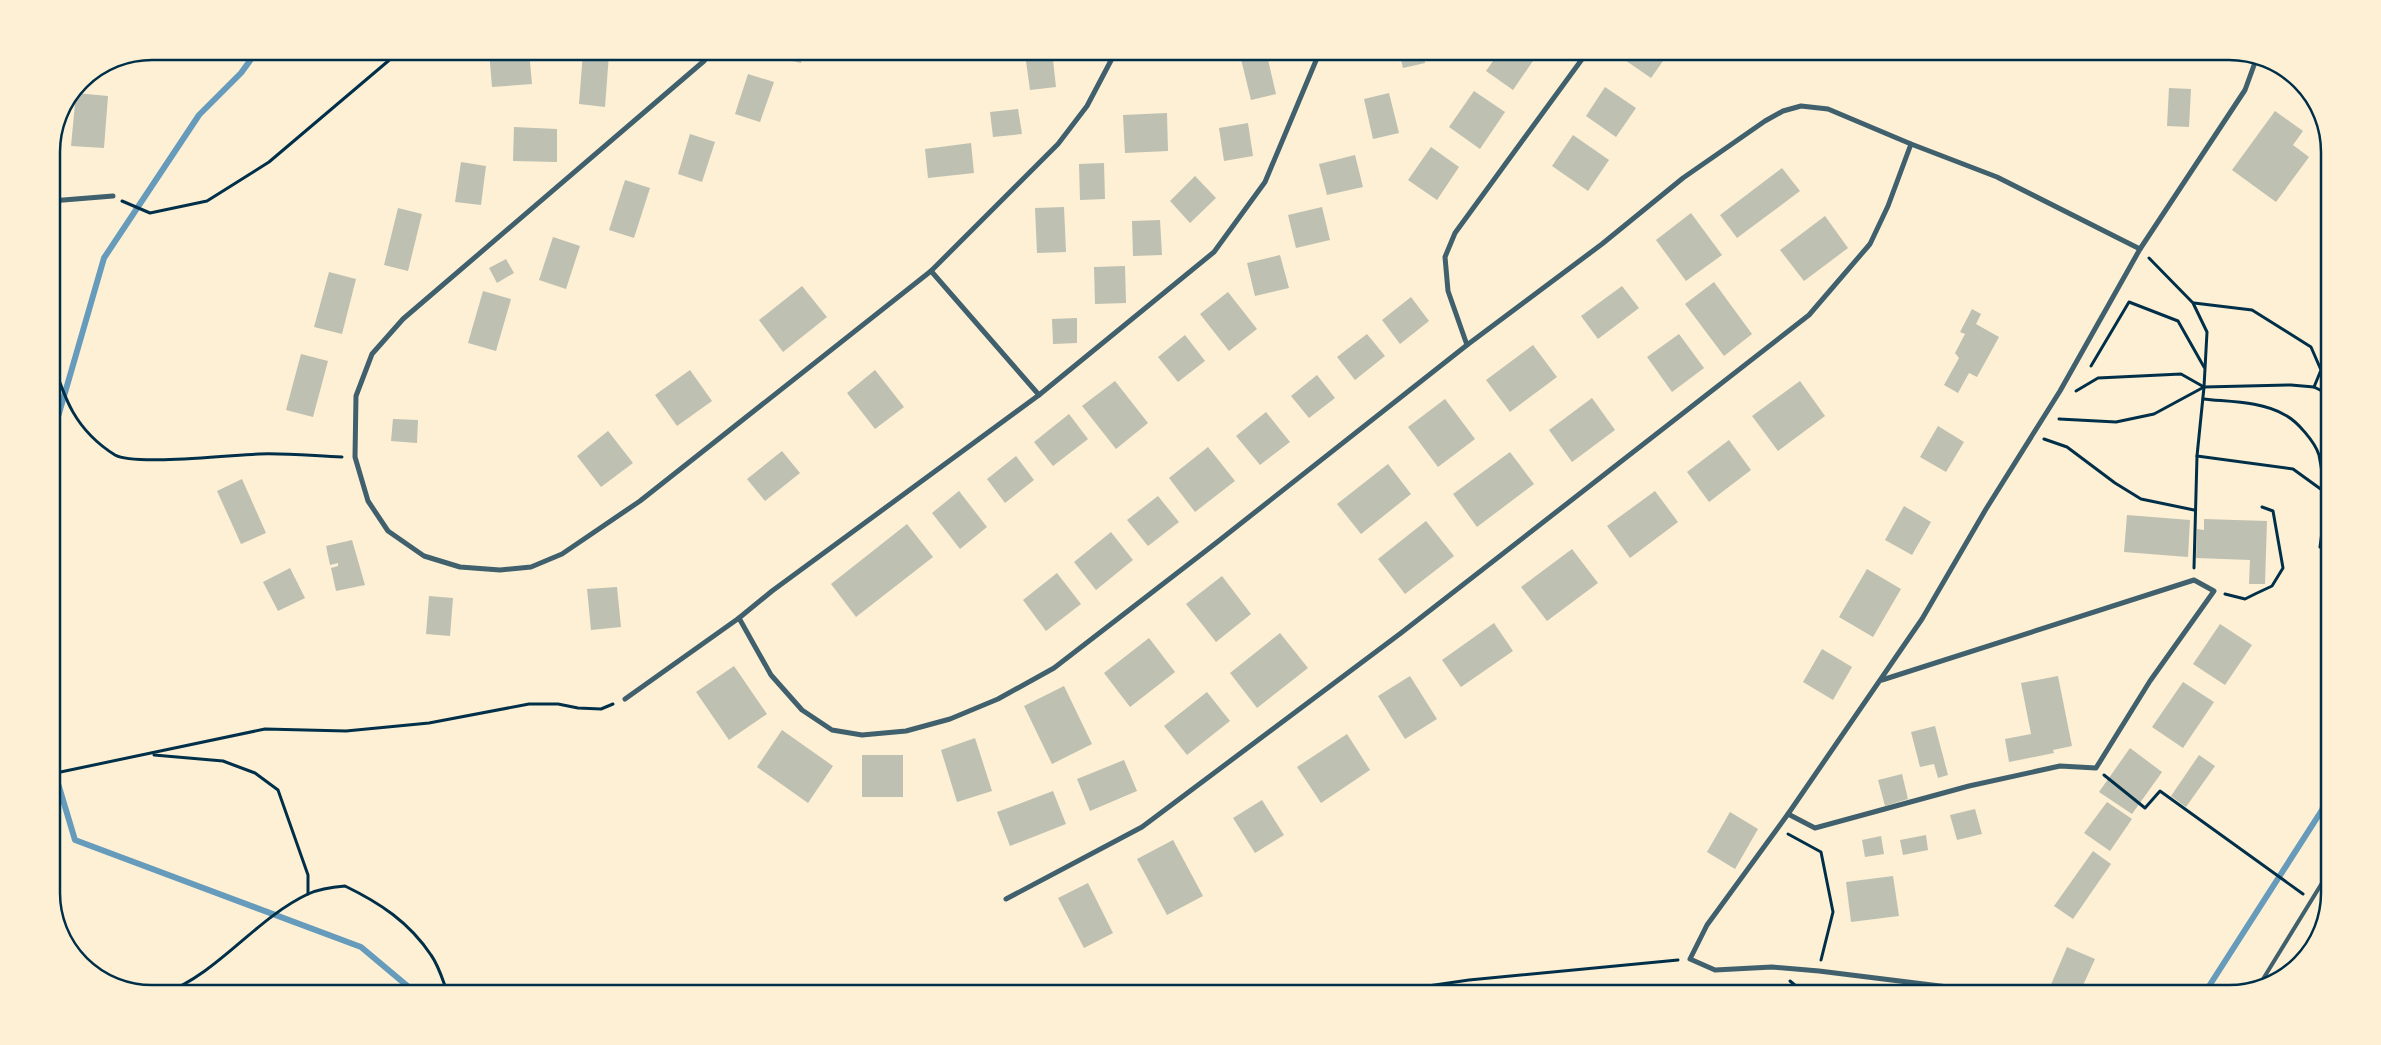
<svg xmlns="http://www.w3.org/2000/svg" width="2381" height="1045" font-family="Literata,serif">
<rect width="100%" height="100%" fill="#fdf0d5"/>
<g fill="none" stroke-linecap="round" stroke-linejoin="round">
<!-- stream -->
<g stroke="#669bbc" stroke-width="6">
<path d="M 51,441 L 104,258 L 199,115 L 241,73 L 257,51"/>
<path d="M 51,760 L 75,840 L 361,947 L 417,994"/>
<path d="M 2204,994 L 2322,810 L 2330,791"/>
</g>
</g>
<!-- building -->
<g fill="#bec0b2">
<path d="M 489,51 L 529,51 L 532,84 L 492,87 Z"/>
<path d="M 776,51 L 803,51 L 801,63 L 775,57 Z"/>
<path d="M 1052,51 L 1056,87 L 1030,90 L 1025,54 Z"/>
<path d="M 1256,51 L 1266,51 L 1276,94 L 1251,100 L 1240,55 Z"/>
<path d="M 1399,51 L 1423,51 L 1425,63 L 1403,68 Z"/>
<path d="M 1500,51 L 1526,51 L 1535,58 L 1513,90 L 1486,71 Z"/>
<path d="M 1626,51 L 1670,51 L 1651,78 L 1622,58 Z"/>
<path d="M 583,52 L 609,54 L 605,107 L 579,104 Z"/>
<path d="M 748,74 L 774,82 L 760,122 L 735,114 Z"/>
<path d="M 1605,87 L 1636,108 L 1616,137 L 1586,116 Z"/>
<path d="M 2169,88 L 2191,89 L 2189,127 L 2167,126 Z"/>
<path d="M 1474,91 L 1505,112 L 1480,149 L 1449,127 Z"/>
<path d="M 76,93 L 108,96 L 104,148 L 71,146 Z"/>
<path d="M 1389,93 L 1399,133 L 1373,139 L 1364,99 Z"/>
<path d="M 1018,109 L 1022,134 L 993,137 L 990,112 Z"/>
<path d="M 2275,111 L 2303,131 L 2293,145 L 2309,157 L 2276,202 L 2232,170 Z"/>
<path d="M 1167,113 L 1168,151 L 1125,153 L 1123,115 Z"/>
<path d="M 1248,123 L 1253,156 L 1224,161 L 1219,128 Z"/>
<path d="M 514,127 L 557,129 L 557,162 L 513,161 Z"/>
<path d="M 690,134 L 715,142 L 702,182 L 678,174 Z"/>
<path d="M 1573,135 L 1609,160 L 1588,191 L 1552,166 Z"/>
<path d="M 971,143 L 974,173 L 928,178 L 925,149 Z"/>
<path d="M 1431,147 L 1459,167 L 1437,200 L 1408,180 Z"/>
<path d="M 1355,155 L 1363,187 L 1327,195 L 1319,164 Z"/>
<path d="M 461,162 L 486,166 L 481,205 L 455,202 Z"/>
<path d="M 1104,163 L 1105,199 L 1080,200 L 1079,164 Z"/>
<path d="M 1782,168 L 1800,191 L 1737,238 L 1720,215 Z"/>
<path d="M 1195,176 L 1216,198 L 1190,223 L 1170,201 Z"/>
<path d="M 625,180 L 650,188 L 634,238 L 609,230 Z"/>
<path d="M 1064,207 L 1066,252 L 1037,253 L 1035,208 Z"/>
<path d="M 1322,207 L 1330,240 L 1296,248 L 1288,215 Z"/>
<path d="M 398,208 L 422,214 L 408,271 L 384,265 Z"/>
<path d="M 1691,213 L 1722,255 L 1686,281 L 1656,240 Z"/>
<path d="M 1825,216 L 1848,248 L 1804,281 L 1780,250 Z"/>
<path d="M 1160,220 L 1162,255 L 1133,256 L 1132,221 Z"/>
<path d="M 553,237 L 580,246 L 566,289 L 539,280 Z"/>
<path d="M 1280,255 L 1289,288 L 1255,296 L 1247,263 Z"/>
<path d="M 506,259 L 514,273 L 497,283 L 489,268 Z"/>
<path d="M 1125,266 L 1126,303 L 1095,304 L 1094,267 Z"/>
<path d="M 329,272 L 356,279 L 342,334 L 314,327 Z"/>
<path d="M 1714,282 L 1752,334 L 1724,356 L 1685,304 Z"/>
<path d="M 802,286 L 827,317 L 783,352 L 759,320 Z"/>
<path d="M 1622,286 L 1639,308 L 1598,339 L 1581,316 Z"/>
<path d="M 483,291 L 511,299 L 496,351 L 468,343 Z"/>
<path d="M 1228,292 L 1257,329 L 1229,351 L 1200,314 Z"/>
<path d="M 1411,297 L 1429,321 L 1400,344 L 1382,320 Z"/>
<path d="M 1972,309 L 1981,314 L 1976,324 L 1999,337 L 1977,377 L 1969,373 L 1958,393 L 1944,385 L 1959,358 L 1955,353 L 1965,334 L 1960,332 Z"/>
<path d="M 1077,318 L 1077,343 L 1053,344 L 1052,319 Z"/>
<path d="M 1367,334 L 1385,356 L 1355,380 L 1337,357 Z"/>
<path d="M 1679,334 L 1704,368 L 1672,392 L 1647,357 Z"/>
<path d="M 1185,335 L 1205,361 L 1178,382 L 1158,357 Z"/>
<path d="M 1533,345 L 1557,377 L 1510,412 L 1486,380 Z"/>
<path d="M 301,354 L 328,361 L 313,417 L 286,410 Z"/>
<path d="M 690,370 L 712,401 L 677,426 L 655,395 Z"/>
<path d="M 875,370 L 904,407 L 875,429 L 847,393 Z"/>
<path d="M 1317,375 L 1335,398 L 1309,418 L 1291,396 Z"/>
<path d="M 1115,381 L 1148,423 L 1116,449 L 1082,406 Z"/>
<path d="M 1800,381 L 1825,416 L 1778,451 L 1752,416 Z"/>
<path d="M 1592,398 L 1615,430 L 1572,462 L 1549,430 Z"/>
<path d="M 1445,399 L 1475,439 L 1438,467 L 1408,427 Z"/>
<path d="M 1266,412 L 1290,442 L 1260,465 L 1236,436 Z"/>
<path d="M 1069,414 L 1088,439 L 1053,466 L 1034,442 Z"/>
<path d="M 393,419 L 418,420 L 417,443 L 391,441 Z"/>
<path d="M 1938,426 L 1964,442 L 1946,472 L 1920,457 Z"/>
<path d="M 608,431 L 633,463 L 601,487 L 577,456 Z"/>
<path d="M 1729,440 L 1751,470 L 1709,502 L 1687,472 Z"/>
<path d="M 1208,447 L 1235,481 L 1195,512 L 1169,478 Z"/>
<path d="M 782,451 L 800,473 L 765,501 L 747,479 Z"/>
<path d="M 1510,452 L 1534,484 L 1477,527 L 1453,494 Z"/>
<path d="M 1016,456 L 1034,480 L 1005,503 L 987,479 Z"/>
<path d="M 1388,464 L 1411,494 L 1361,534 L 1337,504 Z"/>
<path d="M 242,479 L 266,533 L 241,544 L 217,491 Z"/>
<path d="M 959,491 L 987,527 L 960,549 L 932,513 Z"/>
<path d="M 1655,491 L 1678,522 L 1630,558 L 1607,526 Z"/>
<path d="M 1158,496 L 1179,522 L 1148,546 L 1127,520 Z"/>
<path d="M 1904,506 L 1931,522 L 1912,555 L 1885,540 Z"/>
<path d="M 2127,515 L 2190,520 L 2188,557 L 2124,552 Z"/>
<path d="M 2204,519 L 2267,521 L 2265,584 L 2249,584 L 2250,560 L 2196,558 L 2197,529 L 2204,530 Z"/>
<path d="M 1426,521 L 1454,556 L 1405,594 L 1378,559 Z"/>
<path d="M 907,524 L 933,557 L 856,617 L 831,584 Z"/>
<path d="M 1111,532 L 1133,560 L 1096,590 L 1074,562 Z"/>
<path d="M 352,540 L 365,585 L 336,591 L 331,568 L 338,566 L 338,563 L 330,565 L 326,546 Z"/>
<path d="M 1572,549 L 1598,583 L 1547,621 L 1521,587 Z"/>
<path d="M 290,568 L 305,598 L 278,611 L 263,582 Z"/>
<path d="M 1867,569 L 1901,589 L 1873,637 L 1839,617 Z"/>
<path d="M 1057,573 L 1081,604 L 1046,631 L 1023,600 Z"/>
<path d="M 1222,576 L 1251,614 L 1216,642 L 1186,604 Z"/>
<path d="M 617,587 L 621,627 L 591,630 L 587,589 Z"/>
<path d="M 429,596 L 453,598 L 450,636 L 426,634 Z"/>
<path d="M 1494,623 L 1513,651 L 1461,687 L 1442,660 Z"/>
<path d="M 2220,624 L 2252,645 L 2225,685 L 2193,664 Z"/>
<path d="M 1280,633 L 1308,668 L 1257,708 L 1230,673 Z"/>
<path d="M 1149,638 L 1175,672 L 1130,707 L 1104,673 Z"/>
<path d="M 1822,649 L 1852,667 L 1833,700 L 1803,682 Z"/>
<path d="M 734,666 L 767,714 L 729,740 L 696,692 Z"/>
<path d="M 1410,676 L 1437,719 L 1405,739 L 1378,696 Z"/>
<path d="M 2058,676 L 2072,746 L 2053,750 L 2054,753 L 2009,762 L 2005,739 L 2031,734 L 2021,683 Z"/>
<path d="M 2183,682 L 2214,702 L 2183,748 L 2152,727 Z"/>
<path d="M 1064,686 L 1092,744 L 1052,764 L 1024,706 Z"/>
<path d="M 1207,692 L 1230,721 L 1187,755 L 1164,726 Z"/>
<path d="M 1935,726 L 1948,775 L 1938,778 L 1934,764 L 1920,767 L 1911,732 Z"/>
<path d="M 782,730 L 833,766 L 808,803 L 757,767 Z"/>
<path d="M 1347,734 L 1370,770 L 1321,803 L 1297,767 Z"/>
<path d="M 975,738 L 992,791 L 957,802 L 941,750 Z"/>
<path d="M 2130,748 L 2162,772 L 2132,814 L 2099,792 Z"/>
<rect x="862" y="755" width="41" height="42"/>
<path d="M 2199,755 L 2215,766 L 2186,807 L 2171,796 Z"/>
<path d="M 1124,760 L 1137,791 L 1090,811 L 1077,779 Z"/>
<path d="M 1902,774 L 1908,799 L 1885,806 L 1878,780 Z"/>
<path d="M 1053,791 L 1066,824 L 1010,846 L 997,812 Z"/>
<path d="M 1262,800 L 1284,835 L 1255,853 L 1233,818 Z"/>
<path d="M 2107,802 L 2132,819 L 2110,851 L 2084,833 Z"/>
<path d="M 1975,809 L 1982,834 L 1957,840 L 1950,815 Z"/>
<path d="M 1730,812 L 1758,829 L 1735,869 L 1707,852 Z"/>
<path d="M 1926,835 L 1928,850 L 1903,855 L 1900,840 Z"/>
<path d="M 1881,836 L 1884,854 L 1865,857 L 1862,840 Z"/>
<path d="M 1173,840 L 1203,896 L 1167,915 L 1137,859 Z"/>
<path d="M 2093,851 L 2111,864 L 2073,919 L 2054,906 Z"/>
<path d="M 1893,876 L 1899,916 L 1851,922 L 1846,882 Z"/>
<path d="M 1088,883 L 1113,933 L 1084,948 L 1058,898 Z"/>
<path d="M 2067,947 L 2095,959 L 2079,994 L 2047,994 Z"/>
</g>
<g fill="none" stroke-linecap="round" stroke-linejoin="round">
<!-- path -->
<g stroke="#003049" stroke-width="3">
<path d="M 122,201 L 150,213 L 207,201 L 269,162 L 400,51"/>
<path d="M 2149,258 L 2193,303 L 2207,332 L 2204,387 L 2197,456 L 2194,568"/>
<path d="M 2194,303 L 2252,310 L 2311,347 L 2321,370 L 2314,387"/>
<path d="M 51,325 C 58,286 60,251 52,212"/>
<path d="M 51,356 C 64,398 75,430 115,455 C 134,466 232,455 259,454 C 286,453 315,456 342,457"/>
<path d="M 2091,366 L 2129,302 L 2178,321 L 2204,367"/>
<path d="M 2330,385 L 2330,388"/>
<path d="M 2076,391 L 2098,378 L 2181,374 L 2204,387"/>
<path d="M 2203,399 C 2230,402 2261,401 2285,415 C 2297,421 2315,442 2319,455 C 2325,484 2325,518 2320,547"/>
<path d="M 2059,419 L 2116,422 L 2154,414 L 2204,387 L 2291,385 L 2314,387 L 2330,395"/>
<path d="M 2044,439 L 2067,447 L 2115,483 L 2141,499 L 2194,510"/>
<path d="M 2197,456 L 2293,469 L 2322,490"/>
<path d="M 2225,594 L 2245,599 L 2255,594 L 2272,586 L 2283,568 L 2273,511 L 2262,507"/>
<path d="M 154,755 L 223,761 L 255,773 L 278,790 L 308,875 L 308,894"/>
<path d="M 51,774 L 265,729 L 346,731 L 429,723 L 529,704 L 558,704 L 578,708 L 601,709 L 613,704"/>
<path d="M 2104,775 L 2145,808 L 2160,791 L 2303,894"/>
<path d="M 1788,834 L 1821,852 L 1833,912 L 1821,960"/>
<path d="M 1790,981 L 1802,991 L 1811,994"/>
<path d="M 163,994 C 219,973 255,919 308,894 C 319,889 333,887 345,886 C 380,903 409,922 431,955 C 439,966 443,981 448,994"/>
<path d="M 1238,994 L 1291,994"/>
<path d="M 1373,994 L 1469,980 L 1678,960"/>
</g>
<!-- service -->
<path stroke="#3f606c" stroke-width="4" d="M 2260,984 L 2330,870"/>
<!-- minor -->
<g stroke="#3f606c" stroke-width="5">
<path d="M 711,51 L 704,61 L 403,319 L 372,354 L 356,396 L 355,457 L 368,501 L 388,531 L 424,556 L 460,567 L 500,570 L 531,567 L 562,554 L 640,501 L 931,271 L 1058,144 L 1087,106 L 1116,51"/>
<path d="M 51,201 L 113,196"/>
<path d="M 931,271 L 1039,395"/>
<path d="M 1467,345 L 1448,291 L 1445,257 L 1455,233 L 1588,51"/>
<path d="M 739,618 L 771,675 L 802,710 L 832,730 L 862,735 L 906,731 L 950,719 L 998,699 L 1054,668 L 1216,543 L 1467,345 L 1602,244 L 1683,178 L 1765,121 L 1783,111 L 1801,106 L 1828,109 L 1911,144 L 1997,177 L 2140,249"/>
<path d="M 625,699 L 739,618 L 772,591 L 1039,395 L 1214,252 L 1265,182 L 1320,51"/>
<path d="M 1788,814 L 1815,828 L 1969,786 L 2060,766 L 2096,768 L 2150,681 L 2214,591 L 2194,580 L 1882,680"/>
<path d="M 1006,899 L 1142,827 L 1401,633 L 1809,315 L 1870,244 L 1888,206 L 1911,144"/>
<path d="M 1948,987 L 1819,971 L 1772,967 L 1715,970 L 1690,959 L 1707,925 L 1788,814 L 1922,619 L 1986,509 L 2060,391 L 2140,249 L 2245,90 L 2257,57"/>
</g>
</g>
<!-- crop -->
<path d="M0 0H2381V1045H0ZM152 60H2229A92 92 0 0 1 2321 152V893A92 92 0 0 1 2229 985H152A92 92 0 0 1 60 893V152A92 92 0 0 1 152 60Z" fill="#fdf0d5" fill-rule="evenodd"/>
<path fill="none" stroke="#003049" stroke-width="2.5" d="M152 60H2229A92 92 0 0 1 2321 152V893A92 92 0 0 1 2229 985H152A92 92 0 0 1 60 893V152A92 92 0 0 1 152 60Z"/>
</svg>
